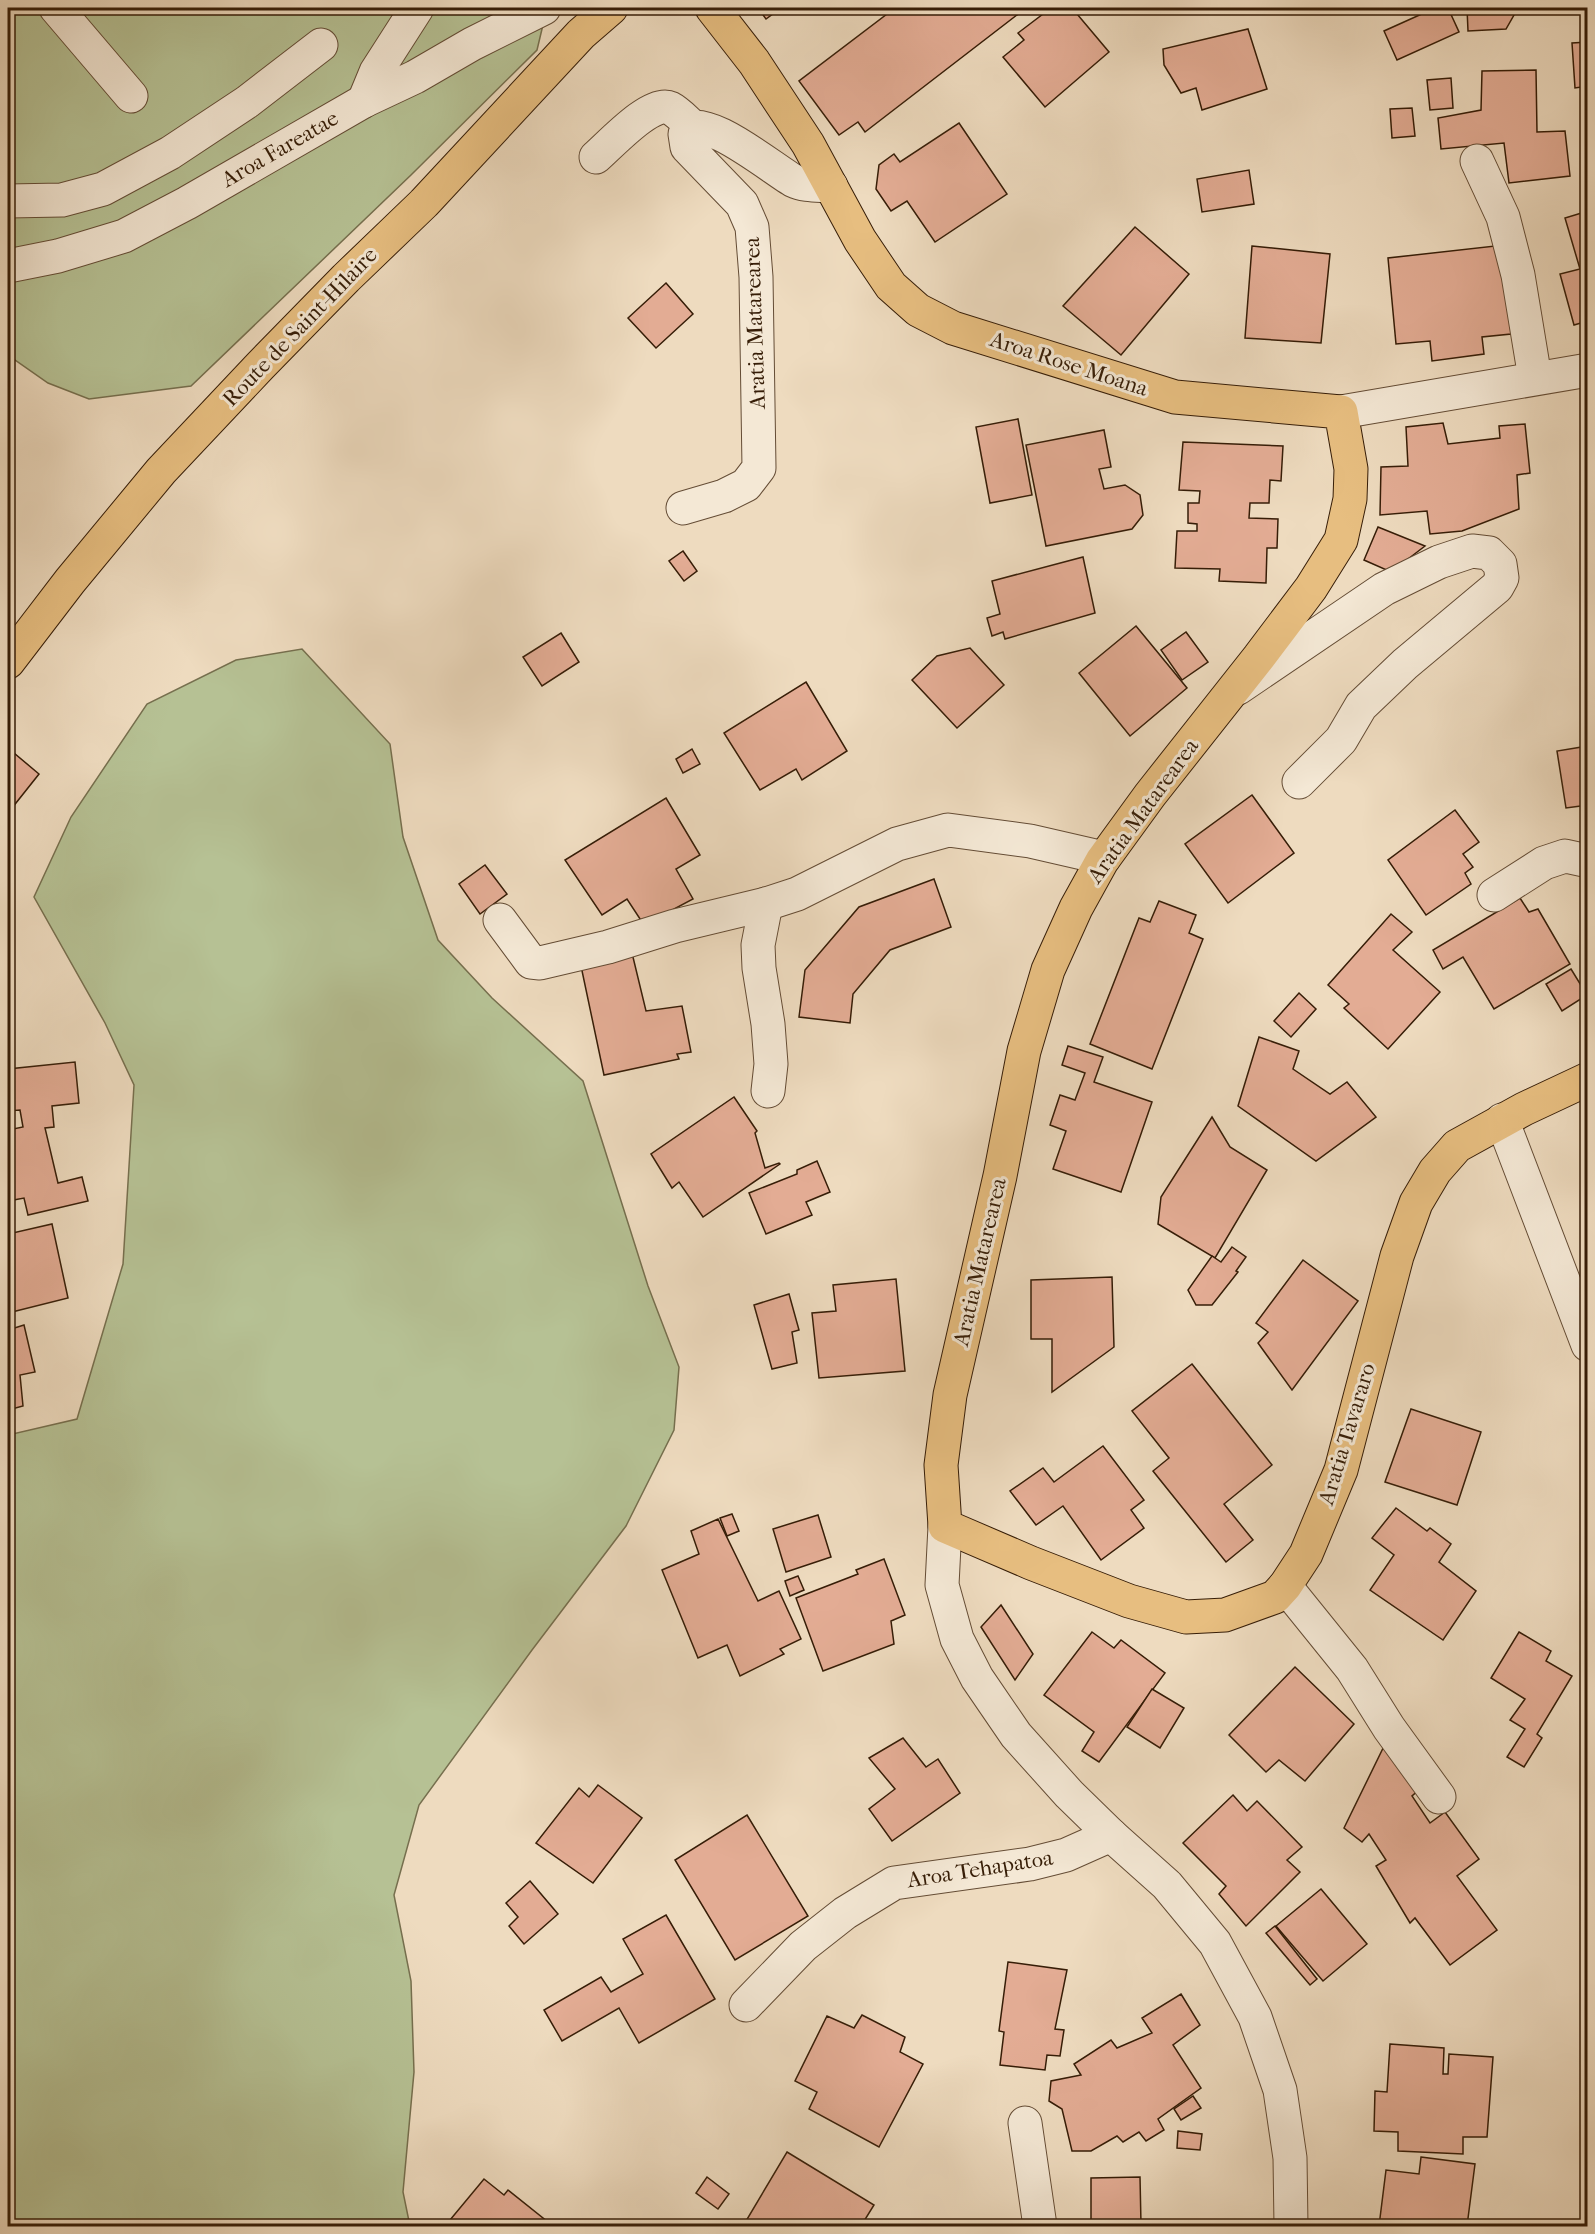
<svg xmlns="http://www.w3.org/2000/svg" width="1595" height="2234" font-family="'IM FELL French Canon',serif">
<rect width="100%" height="100%" fill="#eedbbf"/>
<filter id="stains"><feTurbulence type="fractalNoise" baseFrequency=".00333" numOctaves="4"/><feColorMatrix values="0 0 0 0 .2 0 0 0 0 .09 0 0 0 0 .02 0 0 0 .5 -.17"/></filter>
<radialGradient id="worn" r=".72"><stop offset=".6" stop-color="#630" stop-opacity="0"/><stop offset="1" stop-color="#630" stop-opacity=".3"/></radialGradient>
<!-- green -->
<g fill="#b6c194" stroke="#766f4e" stroke-width="1.5">
<path d="M 8,8 L 547,8 L 537,50 L 411,175 L 191,386 L 89,399 L 48,383 L 8,355 Z"/>
<path d="M 302,649 L 390,744 L 403,837 L 438,940 L 492,998 L 583,1081 L 648,1286 L 679,1367 L 674,1430 L 626,1526 L 532,1650 L 419,1805 L 394,1895 L 411,1981 L 414,2072 L 403,2192 L 410,2226 L 8,2226 L 8,1435 L 77,1419 L 123,1264 L 134,1085 L 105,1023 L 34,897 L 71,817 L 147,704 L 236,660 Z"/>
</g>
<!-- building -->
<g fill="#e3ac94" stroke="#361d07" stroke-width="1.5">
<path d="M 758,8 L 781,8 L 766,19 Z"/>
<path d="M 895,8 L 1026,8 L 865,132 L 858,122 L 839,135 L 799,81 Z"/>
<path d="M 1051,8 L 1072,8 L 1109,52 L 1045,107 L 1003,57 L 1024,40 L 1018,33 Z"/>
<path d="M 1435,8 L 1448,8 L 1459,32 L 1397,60 L 1384,31 Z"/>
<path d="M 1467,8 L 1518,8 L 1506,29 L 1468,31 Z"/>
<path d="M 1248,29 L 1267,89 L 1202,110 L 1196,88 L 1181,93 L 1164,65 L 1163,49 Z"/>
<path d="M 1588,42 L 1588,86 L 1575,88 L 1572,43 Z"/>
<path d="M 1536,70 L 1537,132 L 1565,131 L 1570,176 L 1509,183 L 1504,143 L 1441,149 L 1438,118 L 1481,110 L 1482,71 Z"/>
<path d="M 1451,78 L 1453,108 L 1430,110 L 1427,80 Z"/>
<path d="M 1412,108 L 1415,136 L 1392,138 L 1390,109 Z"/>
<path d="M 959,123 L 1007,194 L 935,242 L 907,201 L 891,211 L 876,189 L 879,165 L 894,154 L 900,162 Z"/>
<path d="M 1249,170 L 1254,204 L 1202,212 L 1197,179 Z"/>
<path d="M 1588,211 L 1588,321 L 1574,325 L 1560,274 L 1580,269 L 1565,218 Z"/>
<path d="M 1135,227 L 1189,274 L 1121,355 L 1063,306 Z"/>
<path d="M 1504,245 L 1511,334 L 1482,337 L 1484,354 L 1432,361 L 1430,341 L 1396,344 L 1388,258 Z"/>
<path d="M 1252,246 L 1330,254 L 1321,343 L 1245,338 Z"/>
<path d="M 666,283 L 693,314 L 656,348 L 628,318 Z"/>
<path d="M 1018,419 L 1032,495 L 990,503 L 976,427 Z"/>
<path d="M 1443,423 L 1448,444 L 1500,438 L 1499,426 L 1525,424 L 1530,473 L 1517,475 L 1519,509 L 1462,531 L 1430,534 L 1427,511 L 1380,515 L 1381,467 L 1408,466 L 1406,427 Z"/>
<path d="M 1104,430 L 1111,467 L 1099,469 L 1104,489 L 1125,485 L 1140,495 L 1143,515 L 1132,529 L 1046,546 L 1026,445 Z"/>
<path d="M 1183,442 L 1283,446 L 1281,481 L 1270,480 L 1269,503 L 1250,503 L 1249,518 L 1278,519 L 1277,548 L 1267,548 L 1266,583 L 1219,581 L 1220,569 L 1175,568 L 1177,531 L 1197,531 L 1197,524 L 1188,523 L 1188,503 L 1199,503 L 1200,491 L 1179,490 Z"/>
<path d="M 1378,527 L 1425,546 L 1391,572 L 1364,560 Z"/>
<path d="M 683,551 L 697,571 L 684,581 L 669,561 Z"/>
<path d="M 1083,557 L 1095,613 L 1005,639 L 1003,632 L 992,636 L 987,618 L 1000,614 L 992,581 Z"/>
<path d="M 1136,626 L 1187,688 L 1130,736 L 1079,673 Z"/>
<path d="M 1186,632 L 1208,662 L 1182,680 L 1161,650 Z"/>
<path d="M 561,633 L 579,662 L 542,686 L 523,657 Z"/>
<path d="M 970,648 L 1004,685 L 957,728 L 912,680 L 937,656 Z"/>
<path d="M 806,682 L 847,751 L 802,780 L 796,769 L 760,790 L 724,733 Z"/>
<path d="M 1588,746 L 1588,805 L 1566,808 L 1557,751 Z"/>
<path d="M 8,748 L 39,774 L 8,813 Z"/>
<path d="M 692,749 L 700,764 L 683,773 L 676,759 Z"/>
<path d="M 1252,795 L 1294,853 L 1228,903 L 1185,844 Z"/>
<path d="M 666,798 L 700,855 L 676,869 L 693,899 L 644,925 L 627,899 L 602,915 L 565,860 Z"/>
<path d="M 1455,810 L 1479,842 L 1463,854 L 1473,867 L 1465,873 L 1471,884 L 1426,915 L 1388,860 Z"/>
<path d="M 485,865 L 507,894 L 480,914 L 459,884 Z"/>
<path d="M 934,879 L 951,927 L 890,950 L 853,994 L 850,1023 L 799,1017 L 805,970 L 859,907 Z"/>
<path d="M 1520,898 L 1529,912 L 1538,909 L 1570,964 L 1494,1009 L 1463,957 L 1443,969 L 1433,950 Z"/>
<path d="M 1159,901 L 1196,915 L 1189,933 L 1203,939 L 1152,1069 L 1090,1044 L 1139,918 L 1150,922 Z"/>
<path d="M 1391,914 L 1412,932 L 1393,950 L 1440,992 L 1388,1049 L 1344,1008 L 1349,1004 L 1328,985 Z"/>
<path d="M 632,953 L 646,1011 L 682,1006 L 691,1052 L 677,1054 L 679,1059 L 604,1075 L 581,966 Z"/>
<path d="M 1571,969 L 1587,995 L 1562,1011 L 1546,984 Z"/>
<path d="M 1299,993 L 1316,1009 L 1291,1037 L 1274,1021 Z"/>
<path d="M 1259,1037 L 1299,1051 L 1293,1069 L 1330,1094 L 1347,1082 L 1376,1117 L 1316,1161 L 1238,1106 Z"/>
<path d="M 1068,1046 L 1103,1057 L 1094,1082 L 1152,1102 L 1121,1192 L 1053,1169 L 1066,1131 L 1050,1125 L 1060,1095 L 1075,1100 L 1085,1073 L 1062,1065 Z"/>
<path d="M 75,1062 L 79,1103 L 52,1106 L 54,1127 L 45,1128 L 58,1183 L 82,1177 L 88,1201 L 28,1215 L 24,1198 L 8,1201 L 8,1130 L 23,1127 L 20,1110 L 8,1111 L 8,1069 Z"/>
<path d="M 734,1097 L 757,1131 L 755,1133 L 765,1168 L 779,1163 L 780,1164 L 703,1217 L 679,1182 L 672,1188 L 651,1154 Z"/>
<path d="M 1212,1117 L 1230,1147 L 1267,1170 L 1215,1258 L 1158,1224 L 1161,1197 Z"/>
<path d="M 817,1161 L 830,1192 L 806,1202 L 812,1215 L 766,1234 L 749,1193 L 797,1174 L 797,1170 Z"/>
<path d="M 52,1224 L 68,1298 L 8,1313 L 8,1234 Z"/>
<path d="M 1232,1247 L 1246,1257 L 1236,1271 L 1238,1272 L 1212,1305 L 1196,1305 L 1188,1290 L 1212,1256 L 1221,1262 Z"/>
<path d="M 1303,1260 L 1358,1301 L 1292,1390 L 1258,1343 L 1268,1332 L 1256,1323 Z"/>
<path d="M 1112,1277 L 1114,1347 L 1052,1392 L 1052,1339 L 1031,1339 L 1031,1280 Z"/>
<path d="M 896,1279 L 905,1371 L 819,1378 L 812,1313 L 836,1311 L 833,1285 Z"/>
<path d="M 789,1294 L 799,1330 L 792,1332 L 797,1363 L 772,1369 L 754,1305 Z"/>
<path d="M 24,1325 L 35,1372 L 20,1375 L 23,1406 L 8,1410 L 8,1330 Z"/>
<path d="M 1192,1364 L 1272,1465 L 1224,1504 L 1253,1540 L 1226,1562 L 1153,1471 L 1169,1458 L 1132,1411 Z"/>
<path d="M 1411,1409 L 1481,1432 L 1457,1505 L 1385,1482 Z"/>
<path d="M 1103,1446 L 1144,1500 L 1131,1510 L 1144,1528 L 1101,1560 L 1063,1506 L 1036,1525 L 1010,1491 L 1043,1468 L 1054,1482 Z"/>
<path d="M 1396,1508 L 1427,1531 L 1430,1528 L 1451,1544 L 1439,1562 L 1476,1591 L 1443,1640 L 1370,1590 L 1394,1555 L 1372,1538 Z"/>
<path d="M 732,1514 L 739,1531 L 727,1536 L 720,1518 Z"/>
<path d="M 818,1515 L 831,1557 L 786,1572 L 773,1529 Z"/>
<path d="M 718,1519 L 758,1601 L 779,1591 L 801,1639 L 780,1649 L 784,1654 L 740,1676 L 727,1645 L 698,1658 L 662,1570 L 699,1554 L 691,1531 Z"/>
<path d="M 884,1559 L 905,1615 L 891,1621 L 894,1644 L 823,1671 L 796,1598 L 858,1574 L 856,1570 Z"/>
<path d="M 798,1576 L 804,1590 L 790,1596 L 785,1581 Z"/>
<path d="M 1001,1605 L 1033,1654 L 1015,1680 L 981,1627 Z"/>
<path d="M 1092,1632 L 1114,1648 L 1121,1640 L 1165,1673 L 1099,1762 L 1082,1751 L 1094,1732 L 1044,1695 Z"/>
<path d="M 1519,1632 L 1551,1651 L 1546,1661 L 1572,1676 L 1537,1734 L 1542,1738 L 1524,1767 L 1507,1757 L 1525,1729 L 1510,1720 L 1525,1699 L 1491,1678 Z"/>
<path d="M 1295,1667 L 1354,1724 L 1305,1781 L 1279,1760 L 1266,1772 L 1229,1735 Z"/>
<path d="M 1152,1689 L 1184,1708 L 1160,1748 L 1127,1727 Z"/>
<path d="M 903,1738 L 926,1767 L 938,1759 L 960,1793 L 892,1841 L 869,1809 L 895,1789 L 869,1758 Z"/>
<path d="M 1388,1738 L 1420,1789 L 1412,1796 L 1430,1823 L 1445,1812 L 1479,1859 L 1457,1876 L 1497,1930 L 1450,1965 L 1415,1918 L 1410,1923 L 1376,1866 L 1386,1860 L 1369,1834 L 1362,1842 L 1344,1828 Z"/>
<path d="M 598,1785 L 642,1818 L 593,1883 L 536,1843 L 579,1788 L 589,1797 Z"/>
<path d="M 1233,1795 L 1247,1811 L 1257,1801 L 1302,1847 L 1287,1860 L 1300,1872 L 1246,1926 L 1219,1894 L 1226,1886 L 1183,1843 Z"/>
<path d="M 747,1815 L 808,1916 L 735,1960 L 675,1860 Z"/>
<path d="M 530,1881 L 558,1914 L 524,1944 L 509,1926 L 518,1917 L 506,1903 Z"/>
<path d="M 1321,1889 L 1367,1944 L 1323,1981 L 1276,1926 Z"/>
<path d="M 666,1915 L 715,1999 L 639,2043 L 619,2008 L 562,2041 L 544,2010 L 601,1977 L 611,1992 L 643,1974 L 623,1939 Z"/>
<path d="M 1275,1926 L 1317,1979 L 1310,1985 L 1266,1933 Z"/>
<path d="M 1008,1962 L 1067,1970 L 1055,2029 L 1064,2030 L 1060,2056 L 1047,2055 L 1045,2070 L 1000,2065 L 1004,2032 L 999,2031 Z"/>
<path d="M 1181,1994 L 1200,2025 L 1173,2045 L 1201,2088 L 1158,2119 L 1164,2130 L 1146,2141 L 1139,2132 L 1123,2142 L 1117,2136 L 1091,2151 L 1072,2151 L 1062,2109 L 1049,2101 L 1051,2081 L 1081,2075 L 1074,2064 L 1111,2040 L 1117,2048 L 1152,2033 L 1142,2018 Z"/>
<path d="M 862,2015 L 905,2037 L 900,2052 L 923,2064 L 879,2147 L 809,2109 L 817,2092 L 795,2081 L 827,2016 L 854,2028 Z"/>
<path d="M 1390,2044 L 1444,2048 L 1443,2074 L 1448,2074 L 1449,2054 L 1493,2057 L 1487,2137 L 1463,2137 L 1463,2154 L 1398,2151 L 1398,2132 L 1374,2131 L 1375,2091 L 1387,2092 Z"/>
<path d="M 1193,2096 L 1201,2108 L 1181,2120 L 1174,2109 Z"/>
<path d="M 1178,2131 L 1202,2134 L 1200,2150 L 1177,2148 Z"/>
<path d="M 787,2152 L 874,2205 L 861,2226 L 743,2226 Z"/>
<path d="M 1421,2157 L 1475,2164 L 1467,2226 L 1379,2226 L 1386,2170 L 1419,2174 Z"/>
<path d="M 707,2177 L 729,2194 L 718,2209 L 696,2193 Z"/>
<path d="M 1140,2177 L 1141,2224 L 1170,2225 L 1170,2226 L 1091,2226 L 1091,2178 Z"/>
<path d="M 484,2179 L 504,2195 L 508,2190 L 553,2226 L 445,2226 Z"/>
</g>
<g fill="none" stroke-linecap="round" stroke-linejoin="round">
<!-- minor casing -->
<g stroke="#644c35" stroke-width="35">
<g id="minor">
<path d="M 56,8 L 131,96"/>
<path d="M 364,101 L 376,72 L 417,8"/>
<path d="M 596,157 C 610,145 652,99 670,108 C 678,112 686,121 693,127"/>
<path d="M 1477,161 L 1503,217 L 1518,275 L 1535,378"/>
<path d="M 8,201 L 62,200 L 103,189 L 170,153 L 247,102 L 321,45"/>
<path d="M 8,266 L 58,256 L 124,236 L 187,203 L 364,101 L 415,77 L 472,44 L 544,8"/>
<path d="M 1341,412 L 1588,370"/>
<path d="M 683,508 L 724,496 L 746,485 L 759,468 L 756,277 L 752,227 L 742,204 L 687,147 L 685,134 C 699,107 775,171 794,181 C 804,186 819,185 831,186"/>
<path d="M 1238,688 L 1384,589 L 1439,562 L 1472,551 L 1489,553 L 1500,564 L 1502,578 L 1497,587 L 1405,664 L 1361,706 L 1341,740 L 1299,782"/>
<path d="M 1494,895 L 1544,863 L 1565,856 L 1588,861"/>
<path d="M 766,904 L 758,945 L 759,968 L 768,1024 L 771,1064 L 768,1091"/>
<path d="M 500,920 L 531,962 L 540,963 L 608,947 L 675,926 L 766,904 L 797,894 L 897,844 L 948,830 L 1030,841 L 1104,858"/>
<path d="M 1502,1120 L 1588,1345"/>
<path d="M 945,1526 L 942,1585 L 957,1639 L 977,1678 L 1016,1735 L 1069,1794 L 1111,1835 L 1167,1885 L 1215,1943 L 1255,2017 L 1280,2090 L 1290,2158 L 1291,2226"/>
<path d="M 1285,1586 L 1352,1669 L 1389,1728 L 1439,1797"/>
<path d="M 746,2005 L 803,1946 L 845,1913 L 894,1883 L 1030,1864 L 1066,1855 L 1111,1835"/>
<path d="M 1025,2123 L 1040,2226"/>
</g>
</g>
<!-- major casing -->
<g stroke="#361d07" stroke-width="35">
<g id="major">
<path d="M 712,8 L 754,62 L 808,144 L 860,240 L 891,286 L 918,310 L 953,328 L 1175,397 L 1341,412 L 1351,469 L 1350,499 L 1341,540 L 1311,588 L 1259,657 L 1150,795 L 1102,861 L 1076,908 L 1048,970 L 1024,1051 L 1000,1176 L 950,1395 L 941,1465 L 945,1526 L 1031,1563 L 1129,1601 L 1186,1617 L 1225,1615 L 1275,1597 L 1285,1586 L 1306,1554 L 1341,1470 L 1397,1256 L 1416,1203 L 1435,1171 L 1457,1146 L 1524,1109 L 1588,1079"/>
<path d="M 8,662 L 70,581 L 161,471 L 260,366 L 346,278 L 424,203 L 581,34 L 611,8"/>
</g>
</g>
<!-- minor -->
<use href="#minor" stroke="#f4e8d5" stroke-width="33"/>
<!-- major -->
<use href="#major" stroke="#e7be80" stroke-width="33"/>
</g>
<g text-anchor="middle" dominant-baseline="central" stroke-width="6" stroke-linejoin="round" paint-order="stroke">
<!-- street labels -->
<g font-size="22" fill="#361d07" stroke="#f4e8d5">
<text transform="translate(280 149) rotate(-30)">Aroa Fareatae</text>
<text transform="translate(755 323) rotate(-92)">Aratia Matarearea</text>
<text transform="translate(300 327) rotate(-46)">Route de Saint-Hilaire</text>
<text transform="translate(1069 364) rotate(18)">Aroa Rose Moana</text>
<text transform="translate(1143 811) rotate(-54)">Aratia Matarearea</text>
<text transform="translate(980 1262) rotate(-77)">Aratia Matarearea</text>
<text transform="translate(1347 1434) rotate(-73)">Aratia Tavararo</text>
<text transform="translate(980 1869) rotate(-9)">Aroa Tehapatoa</text>
</g>
</g>
<!-- margin -->
<rect width="1595" height="2234" fill="none" stroke="#eedbbf" stroke-width="30"/>
<rect x="9" y="9" width="1577" height="2216" fill="none" stroke="#361d07" stroke-width="3"/>
<rect x="15" y="15" width="1565" height="2204" fill="none" stroke="#361d07" stroke-width="1.5"/>
<rect width="100%" height="100%" filter="url(#stains)"/>
<rect width="100%" height="100%" fill="url(#worn)"/>
</svg>
